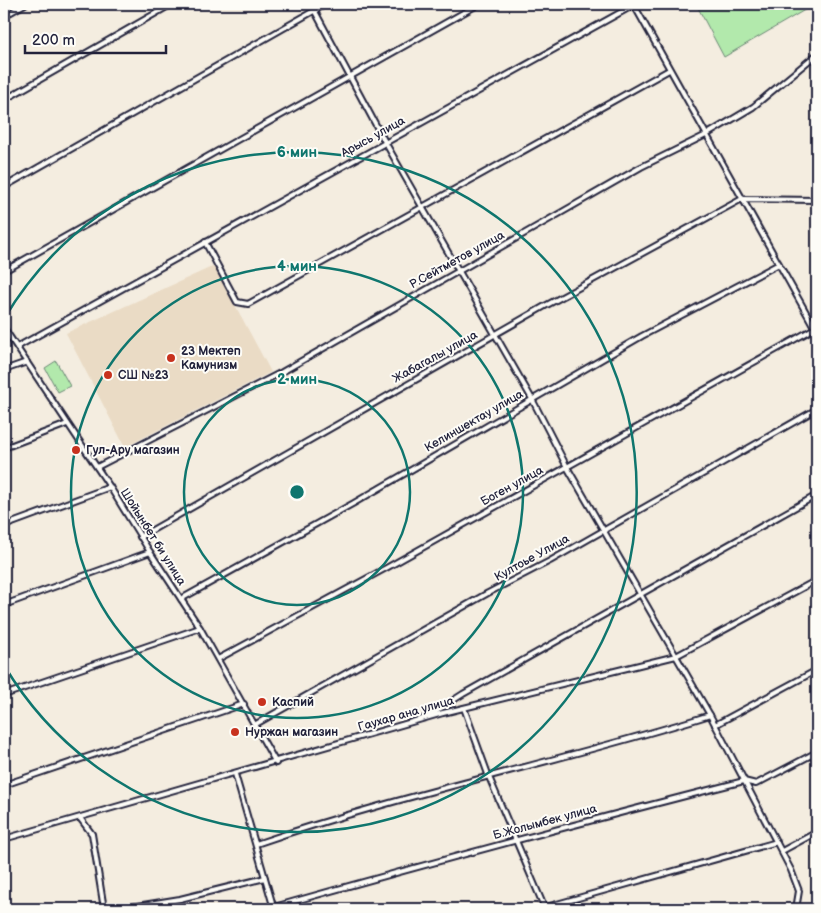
<svg xmlns="http://www.w3.org/2000/svg" width="821" height="913" font-family="'Balsamiq Sans',sans-serif">
<rect width="100%" height="100%" fill="#f4ede0"/>
<filter id="ink" filterUnits="userSpaceOnUse"><feTurbulence type="fractalNoise" baseFrequency=".02" numOctaves="2"/><feDisplacementMap in="SourceGraphic" scale="10" xChannelSelector="R" yChannelSelector="G"/><feConvolveMatrix kernelMatrix="1 2 1 2 8 2 1 2 1" color-interpolation-filters="sRGB"/></filter>
<g filter="url(#ink)">
<!-- built -->
<path fill="#eadbc5" d="M 214,266 L 271,372 L 125,447 L 66,333 Z"/>
<!-- park -->
<g fill="#b2e9ac" stroke="#6a8674">
<path d="M 696,4 L 815,4 L 724,57 Z"/>
<path d="M 56,361 L 70,386 L 58,392 L 45,368 Z"/>
</g>
<g fill="none" stroke-linecap="round" stroke-linejoin="round">
<!-- minor casing -->
<g stroke="#22223b" stroke-width="8">
<g id="minor">
<path d="M 311,4 L 385,142 L 532,399 L 567,467 L 710,715 L 791,870 L 799,891 L 796,909"/>
<path d="M 634,5 L 817,332"/>
<path d="M 4,16 L 25,4"/>
<path d="M 4,100 L 172,4"/>
<path d="M 4,187 L 326,4"/>
<path d="M 205,242 L 237,302 L 248,304 L 669,70"/>
<path d="M 4,271 L 479,4"/>
<path d="M 4,328 L 110,487 L 150,552 L 200,628 L 276,763"/>
<path d="M 17,347 L 634,5"/>
<path d="M 4,370 L 27,362"/>
<path d="M 4,448 L 67,424"/>
<path d="M 97,467 L 282,372 L 641,167 L 706,135 L 753,107 L 817,54"/>
<path d="M 4,526 L 110,487"/>
<path d="M 140,537 L 545,306 L 742,199 L 817,200"/>
<path d="M 181,599 L 354,503 L 642,336 L 779,264"/>
<path d="M 4,605 L 150,552"/>
<path d="M 218,659 L 388,567 L 815,328"/>
<path d="M 4,695 L 200,628"/>
<path d="M 464,708 L 489,777 L 545,909"/>
<path d="M 427,717 L 463,694 L 817,495"/>
<path d="M 256,724 L 488,593 L 550,561 L 817,409"/>
<path d="M 715,725 L 817,670"/>
<path d="M 235,774 L 274,909"/>
<path d="M 4,785 L 244,704"/>
<path d="M 80,818 L 92,834 L 104,909"/>
<path d="M 4,839 L 443,713 L 676,656 L 817,580"/>
<path d="M 256,844 C 405,793 560,762 710,715"/>
<path d="M 782,851 L 817,832"/>
<path d="M 274,907 C 430,863 586,821 744,781 L 756,784 L 817,752"/>
<path d="M 118,909 L 180,899 L 265,878"/>
<path d="M 539,909 L 777,842"/>
</g>
</g>
<!-- minor -->
<use href="#minor" stroke="#fdfcf7" stroke-width="4"/>
</g>
</g>
<!-- distance rings -->
<g fill="none" stroke="#0f766e" stroke-width="2.5">
<circle cx="297" cy="492" r="113"/>
<circle cx="297" cy="492" r="226"/>
<path d="M4 319A340 340 0 1 1 4 665"/>
</g>
<!-- markers -->
<g fill="#c8321e" stroke="#fdfcf7" stroke-width="2">
<circle cx="171" cy="358" r="5"/>
<circle cx="108" cy="375" r="5"/>
<circle cx="76" cy="450" r="5"/>
<circle cx="262" cy="702" r="5"/>
<circle cx="235" cy="732" r="5"/>
</g>
<g text-anchor="middle" dominant-baseline="central" stroke-width="4" stroke-linejoin="round" paint-order="stroke">
<!-- street labels -->
<g font-size="12" fill="#22223b" stroke="#fdfcf7">
<text transform="translate(373 137) rotate(-29)">Арысь улица</text>
<text transform="translate(457 260) rotate(-29)">Р.Сейтметов улица</text>
<text transform="translate(435 357) rotate(-29)">Жабагалы улица</text>
<text transform="translate(474 421) rotate(-30)">Келиншектау улица</text>
<text transform="translate(512 486) rotate(-29)">Боген улица</text>
<text transform="translate(153 537) rotate(58)">Шойынбет би улица</text>
<text transform="translate(532 558) rotate(-29)">Култоье Улица</text>
<text transform="translate(406 714) rotate(-16)">Гаухар ана улица</text>
<text transform="translate(545 822) rotate(-15)">Б.Жолымбек улица</text>
</g>
<!-- poi labels -->
<g font-size="12" font-weight="bold" fill="#22223b" stroke="#fdfcf7" text-anchor="start">
<text x="181" y="351">23 Мектеп<tspan x="181" dy="14">Камунизм</tspan></text>
<text x="118" y="375">СШ №23</text>
<text x="86" y="450">Гул-Ару магазин</text>
<text x="272" y="702">Каспий</text>
<text x="245" y="732">Нуржан магазин</text>
</g>
</g>
<circle cx="297" cy="492" r="8" fill="#0f766e" stroke="#fdfcf7" stroke-width="2.5"/>
<g font-size="15" text-anchor="middle" font-weight="bold" fill="#0f766e" stroke="#fdfcf7" stroke-width="4" stroke-linejoin="round" paint-order="stroke">
<text x="297" y="157">6 мин</text>
<text x="297" y="271">4 мин</text>
<text x="297" y="384">2 мин</text>
</g>
<!-- margin -->
<rect width="821" height="913" fill="none" stroke="#fdfcf7" stroke-width="20"/>
<rect x="10" y="10" width="801" height="893" fill="none" stroke="#22223b" stroke-width="2" filter="url(#ink)"/>
<!-- scale -->
<path d="M25 45v8h141v-8" fill="none" stroke="#22223b" stroke-width="2.5"/>
<text x="32" y="45" font-size="15" fill="#22223b" stroke="#fdfcf7" stroke-width="4" paint-order="stroke">200 m</text>
</svg>
